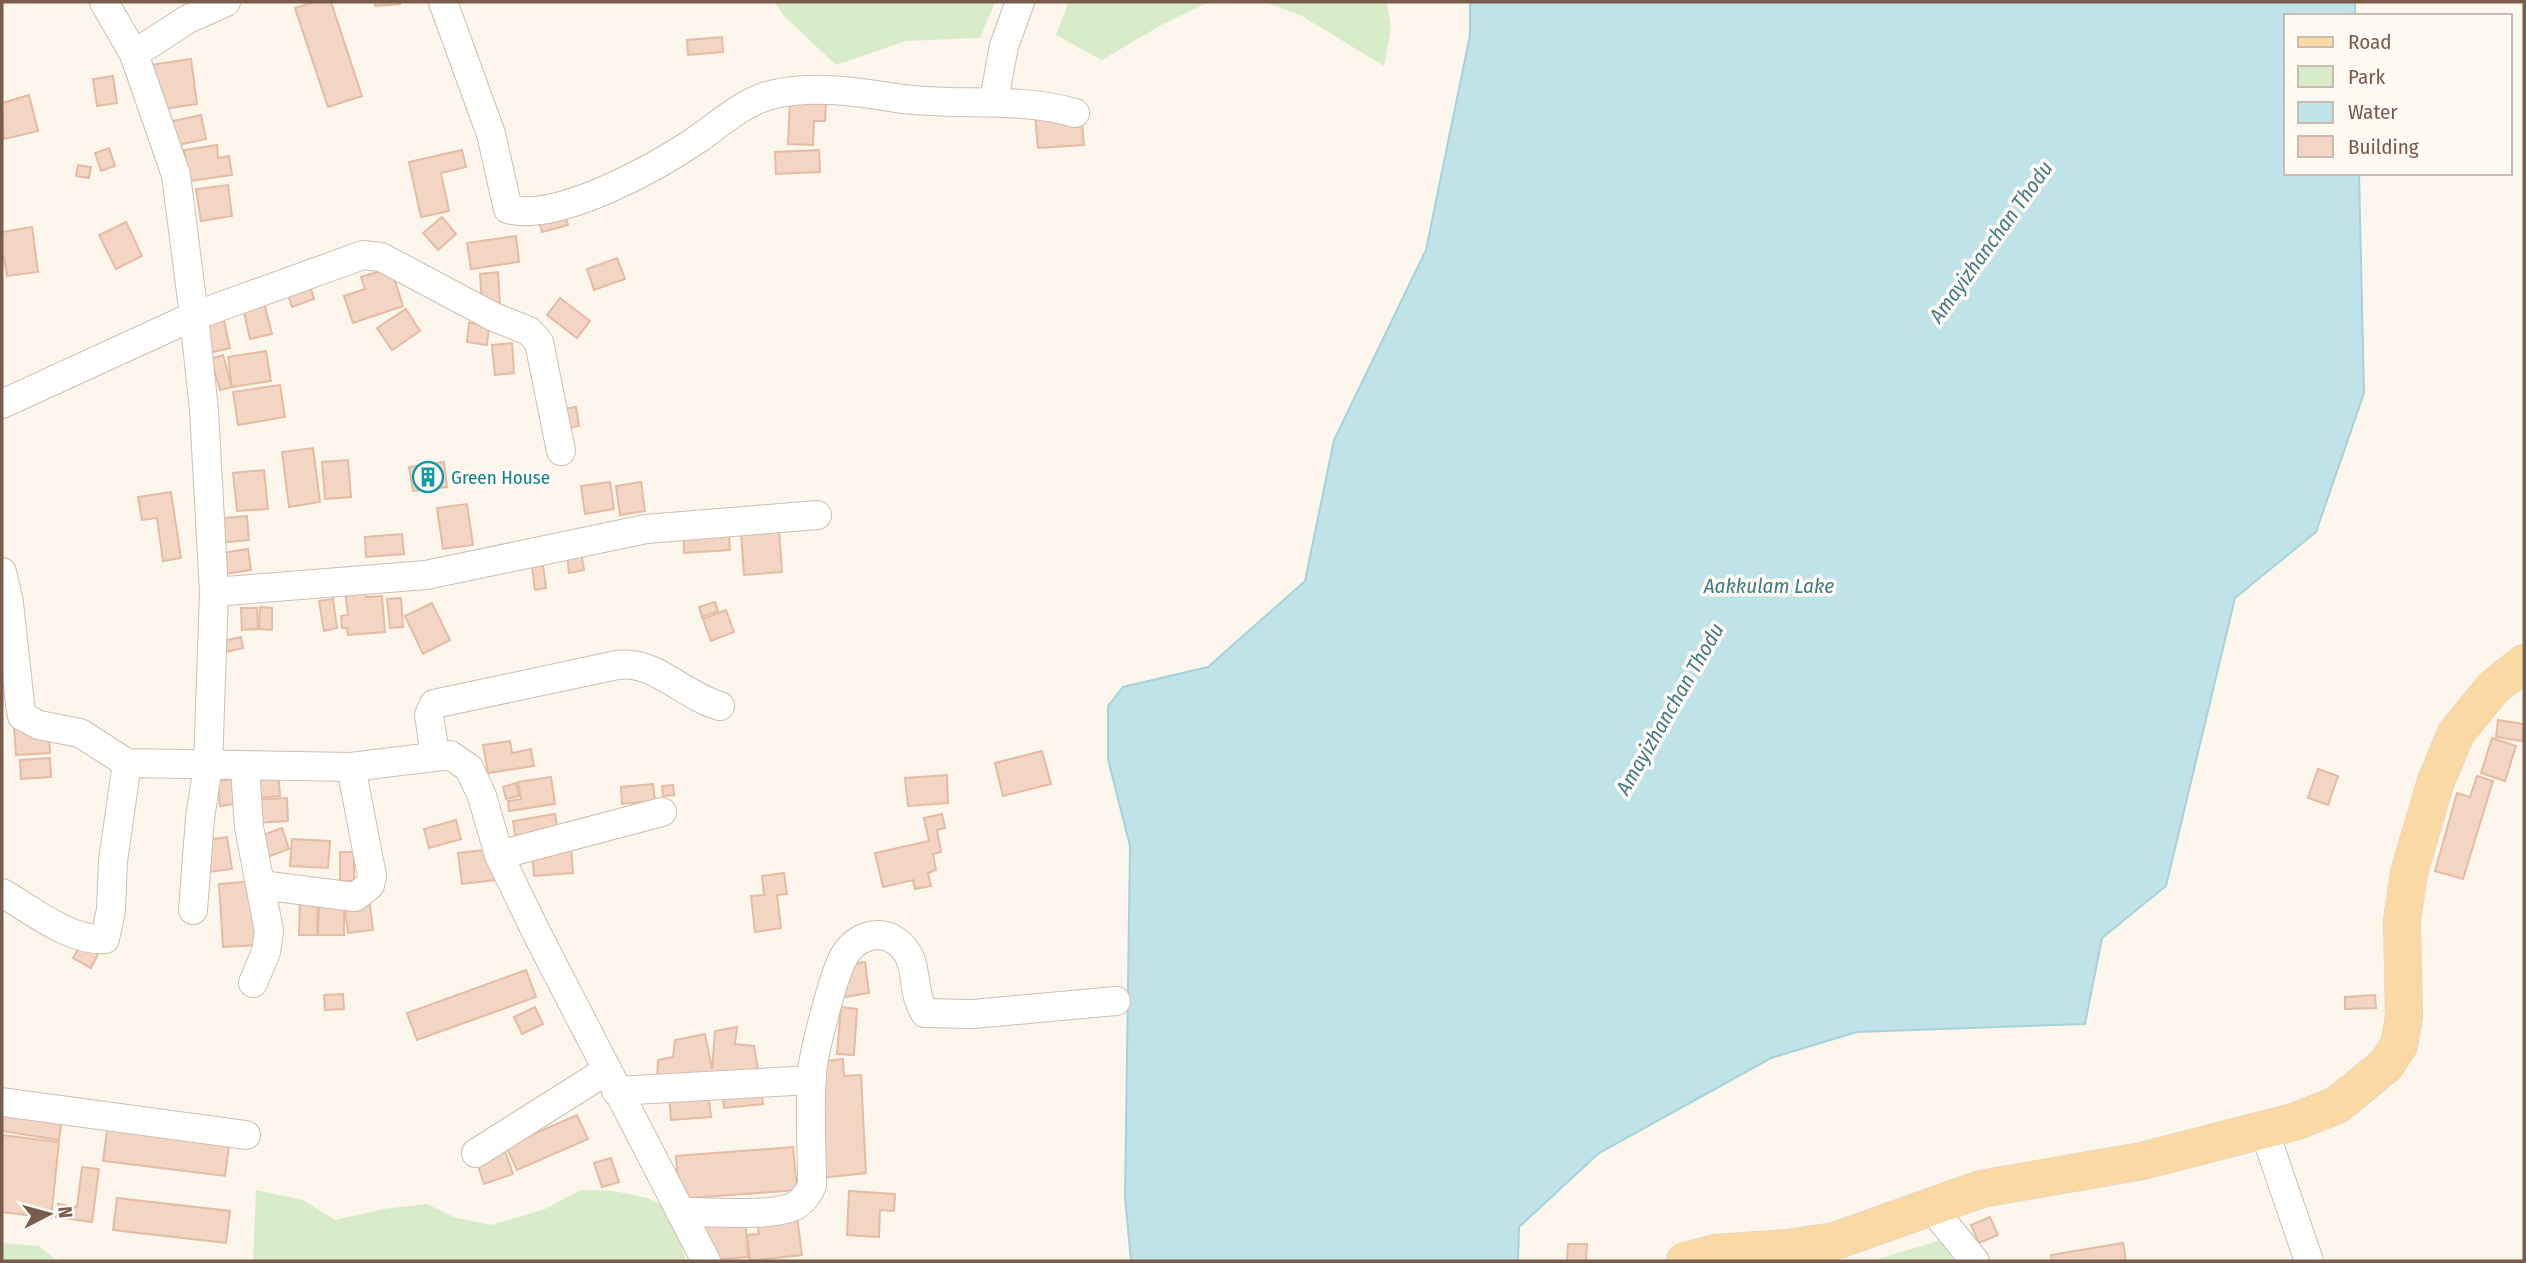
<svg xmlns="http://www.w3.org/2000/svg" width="2526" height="1263" font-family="'Fira Sans Condensed',sans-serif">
<rect width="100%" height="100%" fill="#fdf6ec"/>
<!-- green -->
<g fill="#d8ecc9">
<path d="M 775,2 L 995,2 L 980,38 L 906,41 L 836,65 L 784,16 Z"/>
<path d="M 1069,2 L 1209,2 L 1163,24 L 1102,60 L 1056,35 Z"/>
<path d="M 1265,2 L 1387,2 L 1391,28 L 1384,66 L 1302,16 Z"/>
<path d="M 256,1190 L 303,1200 L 335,1220 L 384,1209 L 427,1204 L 456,1218 L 492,1225 L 545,1209 L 581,1190 L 614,1191 L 648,1198 L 671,1210 L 686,1261 L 253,1261 Z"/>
<path d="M 1939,1241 L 1955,1261 L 1871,1261 L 1938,1241 Z"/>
<path d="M 2,1243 L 39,1246 L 57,1261 L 2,1261 Z"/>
</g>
<!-- water -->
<path fill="#bfe3e8" stroke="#a5d3da" stroke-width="2" d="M 1470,2 L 2355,2 L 2355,16 L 2286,16 L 2286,173 L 2359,173 L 2364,393 L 2316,532 L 2235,598 L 2166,886 L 2102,938 L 2085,1024 L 1857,1032 L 1771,1058 L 1599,1153 L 1519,1227 L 1518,1261 L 1131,1261 L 1125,1197 L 1130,846 L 1108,759 L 1108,706 L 1123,687 L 1208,667 L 1305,581 L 1334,440 L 1426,250 L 1470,35 Z"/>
<!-- building -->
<g fill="#f3d5c3" stroke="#e6bba3" stroke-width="2">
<path d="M 314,2 L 331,2 L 362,96 L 328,107 L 295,8 Z"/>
<path d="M 375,2 L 399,2 L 400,4 L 375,6 Z"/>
<path d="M 722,37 L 723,52 L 688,55 L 687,40 Z"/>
<path d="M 191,59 L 197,104 L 157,110 L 150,65 Z"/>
<path d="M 113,76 L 117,103 L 97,106 L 93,79 Z"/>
<path d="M 29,95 L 38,131 L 4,139 L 2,103 Z"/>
<path d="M 790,98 L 826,100 L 825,121 L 814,121 L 813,145 L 788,144 Z"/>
<path d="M 1081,112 L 1084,145 L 1038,148 L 1035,116 Z"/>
<path d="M 201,115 L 206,139 L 169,147 L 164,123 Z"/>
<path d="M 217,145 L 218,158 L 229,156 L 232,175 L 189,181 L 184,150 Z"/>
<path d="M 109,148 L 115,166 L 101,171 L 95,153 Z"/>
<path d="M 462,150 L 466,167 L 441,173 L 449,211 L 421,217 L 409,162 Z"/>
<path d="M 819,150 L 820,172 L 776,174 L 775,152 Z"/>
<path d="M 78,165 L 91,167 L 89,178 L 76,176 Z"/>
<path d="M 228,185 L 232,216 L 201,221 L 196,189 Z"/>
<path d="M 562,204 L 568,225 L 542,232 L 536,211 Z"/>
<path d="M 442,217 L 456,234 L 438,250 L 423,233 Z"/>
<path d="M 126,222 L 142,256 L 116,269 L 99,235 Z"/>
<path d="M 32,227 L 38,272 L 7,276 L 4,257 L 2,257 L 2,232 Z"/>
<path d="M 516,236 L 519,262 L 471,269 L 467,243 Z"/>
<path d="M 617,258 L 625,279 L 594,290 L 587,269 Z"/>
<path d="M 391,268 L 403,306 L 353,323 L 344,296 L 365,289 L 361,277 Z"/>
<path d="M 498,272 L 500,305 L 482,307 L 480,274 Z"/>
<path d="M 307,276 L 314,299 L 292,307 L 284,283 Z"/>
<path d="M 560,298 L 590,321 L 577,338 L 547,315 Z"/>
<path d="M 264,302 L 272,334 L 250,339 L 243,307 Z"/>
<path d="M 406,309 L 420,331 L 392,350 L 377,328 Z"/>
<path d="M 223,316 L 230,348 L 209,353 L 201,321 Z"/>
<path d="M 469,323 L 489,325 L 487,345 L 467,342 Z"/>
<path d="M 512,343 L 514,373 L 495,375 L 492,345 Z"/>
<path d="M 266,351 L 271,381 L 232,387 L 228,357 Z"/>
<path d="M 223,355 L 232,387 L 220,390 L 211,359 Z"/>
<path d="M 280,385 L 285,417 L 238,425 L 233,392 Z"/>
<path d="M 576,407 L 579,426 L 553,430 L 551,411 Z"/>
<path d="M 313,448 L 320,502 L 289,507 L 282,452 Z"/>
<path d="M 348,460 L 351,497 L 325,499 L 322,462 Z"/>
<path d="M 444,462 L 447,487 L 413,491 L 409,467 Z"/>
<path d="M 264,470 L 268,509 L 237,511 L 233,473 Z"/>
<path d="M 610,482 L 614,509 L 585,514 L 581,486 Z"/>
<path d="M 641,482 L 645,511 L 620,515 L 616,486 Z"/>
<path d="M 171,492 L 181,558 L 163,561 L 157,518 L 142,520 L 138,497 Z"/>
<path d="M 467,504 L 473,545 L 443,549 L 437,508 Z"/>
<path d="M 247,516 L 249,540 L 217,543 L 214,519 Z"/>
<path d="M 728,525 L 730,550 L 684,553 L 683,529 Z"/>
<path d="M 779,529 L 782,572 L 744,575 L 741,532 Z"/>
<path d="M 402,534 L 404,554 L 366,557 L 365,537 Z"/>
<path d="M 580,545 L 584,570 L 569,573 L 566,547 Z"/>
<path d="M 248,549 L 251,570 L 212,576 L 209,555 Z"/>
<path d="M 543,565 L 546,588 L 535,590 L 532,567 Z"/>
<path d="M 365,589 L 366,597 L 382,596 L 385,632 L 348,635 L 347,628 L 342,628 L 341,616 L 348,615 L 345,590 Z"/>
<path d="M 401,598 L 403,627 L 390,628 L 387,599 Z"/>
<path d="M 333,599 L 337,628 L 324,631 L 319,601 Z"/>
<path d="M 715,602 L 718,611 L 702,617 L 699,607 Z"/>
<path d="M 432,603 L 450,640 L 423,654 L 405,616 Z"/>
<path d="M 260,607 L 272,608 L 272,630 L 259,629 Z"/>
<path d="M 241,608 L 257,608 L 258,629 L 242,630 Z"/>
<path d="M 726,610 L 734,632 L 711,641 L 703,619 Z"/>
<path d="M 241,637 L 243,648 L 226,652 L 223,641 Z"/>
<path d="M 2498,720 L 2524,724 L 2522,741 L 2496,737 Z"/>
<path d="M 48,725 L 50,753 L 16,755 L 14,727 Z"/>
<path d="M 2492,738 L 2516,746 L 2505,781 L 2481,773 Z"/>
<path d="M 510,741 L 512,753 L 531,749 L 534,766 L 488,773 L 483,745 Z"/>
<path d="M 1042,751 L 1051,784 L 1003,796 L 995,763 Z"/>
<path d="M 50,758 L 51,777 L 21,779 L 20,760 Z"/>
<path d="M 278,769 L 280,796 L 256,798 L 254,771 Z"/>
<path d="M 2318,769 L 2338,776 L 2328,805 L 2308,798 Z"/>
<path d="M 947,775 L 948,803 L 908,806 L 905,778 Z"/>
<path d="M 2477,776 L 2493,781 L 2463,879 L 2435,871 L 2457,793 L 2470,797 Z"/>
<path d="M 551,777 L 555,804 L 509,811 L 508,801 L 521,799 L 518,782 Z"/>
<path d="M 239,779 L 241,803 L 220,806 L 218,781 Z"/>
<path d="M 516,783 L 519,796 L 506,799 L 503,787 Z"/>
<path d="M 653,784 L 655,801 L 622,804 L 621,787 Z"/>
<path d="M 673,785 L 674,795 L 663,796 L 662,786 Z"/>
<path d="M 287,798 L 288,821 L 253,823 L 251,800 Z"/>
<path d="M 555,814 L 559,839 L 517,845 L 513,821 Z"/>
<path d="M 942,814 L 945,828 L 937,830 L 941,852 L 933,854 L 936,870 L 928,873 L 931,886 L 915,889 L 913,880 L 883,887 L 875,853 L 929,841 L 924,818 Z"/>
<path d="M 456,820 L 461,839 L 429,848 L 424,829 Z"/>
<path d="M 282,828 L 289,849 L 262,859 L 255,838 Z"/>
<path d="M 227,837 L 232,869 L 209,872 L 204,840 Z"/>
<path d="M 292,839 L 330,841 L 328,868 L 290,866 Z"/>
<path d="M 571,847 L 573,873 L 534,876 L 532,850 Z"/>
<path d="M 493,849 L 496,880 L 462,884 L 458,853 Z"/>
<rect x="340" y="852" width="14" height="29"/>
<path d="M 784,873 L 787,894 L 777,895 L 781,928 L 755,932 L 751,896 L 764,895 L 762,876 Z"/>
<path d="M 255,881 L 263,945 L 223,947 L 219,884 Z"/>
<path d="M 300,898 L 318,898 L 317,935 L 299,935 Z"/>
<path d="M 369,898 L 373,930 L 348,933 L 344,902 Z"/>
<path d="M 319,906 L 344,906 L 344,935 L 318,935 Z"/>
<path d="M 81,943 L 99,952 L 91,968 L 73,958 Z"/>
<path d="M 865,962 L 869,993 L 845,997 L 841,966 Z"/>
<path d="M 526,970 L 536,997 L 417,1040 L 407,1013 Z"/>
<path d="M 343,994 L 344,1009 L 325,1010 L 324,995 Z"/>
<path d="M 2375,995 L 2376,1008 L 2345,1009 L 2345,997 Z"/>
<path d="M 535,1007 L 543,1024 L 522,1034 L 514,1017 Z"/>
<path d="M 841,1007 L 857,1009 L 854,1055 L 837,1054 Z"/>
<path d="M 737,1027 L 735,1044 L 754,1046 L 758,1069 L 657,1080 L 658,1060 L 673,1057 L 675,1040 L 705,1034 L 712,1069 L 715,1031 Z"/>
<path d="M 843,1059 L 844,1076 L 861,1075 L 866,1173 L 821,1178 L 817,1062 Z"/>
<path d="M 761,1086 L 763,1104 L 724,1108 L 722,1090 Z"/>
<path d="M 708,1090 L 711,1117 L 671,1120 L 669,1093 Z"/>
<path d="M 2,1110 L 62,1119 L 59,1140 L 2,1131 Z"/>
<path d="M 577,1115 L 588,1139 L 517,1170 L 506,1146 Z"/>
<path d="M 108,1123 L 230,1138 L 225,1176 L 103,1161 Z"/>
<path d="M 2,1135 L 59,1142 L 51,1218 L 2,1212 Z"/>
<path d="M 500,1137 L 513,1174 L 484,1184 L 472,1147 Z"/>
<path d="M 793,1147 L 797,1190 L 679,1199 L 676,1156 Z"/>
<path d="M 611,1158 L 619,1182 L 602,1187 L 594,1163 Z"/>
<path d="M 82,1167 L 99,1169 L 92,1222 L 56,1217 L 58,1204 L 77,1207 Z"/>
<path d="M 849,1191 L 895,1194 L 894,1211 L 880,1210 L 879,1237 L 847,1235 Z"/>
<path d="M 117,1198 L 230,1211 L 226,1243 L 113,1230 Z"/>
<path d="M 745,1215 L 748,1257 L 697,1261 L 694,1219 Z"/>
<path d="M 797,1217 L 802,1255 L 750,1261 L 747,1235 L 759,1234 L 757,1222 Z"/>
<path d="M 1990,1217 L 1998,1235 L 1979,1243 L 1971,1225 Z"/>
<path d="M 2123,1243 L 2126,1261 L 2052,1261 L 2051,1255 Z"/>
<path d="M 1568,1244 L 1587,1244 L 1586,1261 L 1567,1261 Z"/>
</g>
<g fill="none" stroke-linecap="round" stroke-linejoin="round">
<!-- minor casing -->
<g stroke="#d1beb0" stroke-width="30">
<g id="minor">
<path d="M 443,2 L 491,134 L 508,209 C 557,223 657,167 698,139 C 722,122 746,100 775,94 C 813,85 859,92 896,98 C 956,107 1016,96 1075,113"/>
<path d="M 134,54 L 188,19 L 226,2"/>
<path d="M 994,100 L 1004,46 L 1020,2"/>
<path d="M 2,404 L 194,316 L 176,175 L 134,54 L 104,2"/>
<path d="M 2,572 L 9,603 L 20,704 L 22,716 L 39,725 L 80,733 L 127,763 L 351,767 L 450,755 L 469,768 L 482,796 L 499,855 L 536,932 L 706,1261"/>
<path d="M 214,592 L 426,575 L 646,529 L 817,515"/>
<path d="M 435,755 L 429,715 L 434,704 L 617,665 C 656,660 683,696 720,706"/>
<path d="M 245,767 L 249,827 L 269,931 L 266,952 L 253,983"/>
<path d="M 499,855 L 662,812"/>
<path d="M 261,885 L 355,897 L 370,885 L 372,876 L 351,767"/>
<path d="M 2,893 C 31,909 70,942 105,939 L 111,909 L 113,861 L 127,763"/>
<path d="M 193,910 L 200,818 L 208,766 L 214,592 L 204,410 L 194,316 L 363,255 L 381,257 L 494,317 L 529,331 L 539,342 L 561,451"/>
<path d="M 616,1091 L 812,1080"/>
<path d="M 2,1102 L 246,1135"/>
<path d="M 2264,1130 L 2309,1261"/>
<path d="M 476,1153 L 606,1071"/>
<path d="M 1930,1206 L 1975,1261"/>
<path d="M 680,1212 C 712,1211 761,1217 790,1208 C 802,1204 808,1195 812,1185 C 812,1148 809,1109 812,1072 C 814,1051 833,977 843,958 C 853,939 877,927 896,941 C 922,959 909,990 925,1013 L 973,1014 L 1116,1001"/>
</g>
</g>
<!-- major casing -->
<g stroke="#dad1cd" stroke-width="38">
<path id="major" d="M 1685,1261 L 1715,1253 L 1787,1248 L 1835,1241 L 1981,1189 L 2142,1161 L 2297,1121 L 2337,1105 L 2386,1065 L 2399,1045 L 2404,1017 L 2402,920 L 2409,873 L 2435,784 L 2456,733 L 2493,688 L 2524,663"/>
</g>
<!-- minor -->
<use href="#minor" stroke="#fff" stroke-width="28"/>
<!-- major -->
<use href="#major" stroke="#fbd9a5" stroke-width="37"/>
</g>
<!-- icons -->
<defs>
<g id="building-ring" transform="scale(1.575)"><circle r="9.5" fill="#fffaf3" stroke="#0f9aa8" stroke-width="1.5"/><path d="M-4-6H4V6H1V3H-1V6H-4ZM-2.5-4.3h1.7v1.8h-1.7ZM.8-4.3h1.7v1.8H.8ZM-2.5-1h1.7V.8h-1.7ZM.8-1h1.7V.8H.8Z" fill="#0f9aa8"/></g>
</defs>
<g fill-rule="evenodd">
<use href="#building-ring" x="428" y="477"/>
</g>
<g text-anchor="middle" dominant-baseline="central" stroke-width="7" stroke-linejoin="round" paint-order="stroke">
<!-- culture labels -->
<g font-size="19" fill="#0d838f" stroke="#fffaf3" text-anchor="start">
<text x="451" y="477">Green House</text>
</g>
<!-- water labels -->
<g font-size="21" font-style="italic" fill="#437c86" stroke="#fffaf3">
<text transform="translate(1991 242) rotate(-54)">Amayizhanchan Thodu</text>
<text x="1769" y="586">Aakkulam Lake</text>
<text transform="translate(1670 709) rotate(-60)">Amayizhanchan Thodu</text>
</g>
</g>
<!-- border -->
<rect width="2526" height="1263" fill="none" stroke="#7a5c4d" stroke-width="7"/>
<!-- legend -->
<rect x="2284" y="14" width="228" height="161" fill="#fffaf3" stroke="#cabbb1" stroke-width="2"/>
<rect x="2298" y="37" width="35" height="10" fill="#fbd9a5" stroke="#cabbb1" stroke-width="2"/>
<text x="2348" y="49" font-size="21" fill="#7a5c4d">Road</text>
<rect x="2298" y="66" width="35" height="21" fill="#d8ecc9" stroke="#cabbb1" stroke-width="2"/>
<text x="2348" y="84" font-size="21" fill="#7a5c4d">Park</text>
<rect x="2298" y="102" width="35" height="21" fill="#bfe3e8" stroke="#cabbb1" stroke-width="2"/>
<text x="2348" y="119" font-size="21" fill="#7a5c4d">Water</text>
<rect x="2298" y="136" width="35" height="21" fill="#f3d5c3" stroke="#cabbb1" stroke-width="2"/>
<text x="2348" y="154" font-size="21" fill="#7a5c4d">Building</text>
<!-- north arrow -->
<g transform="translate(49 1214) rotate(84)" stroke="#fffaf3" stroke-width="5" paint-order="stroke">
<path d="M0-5L12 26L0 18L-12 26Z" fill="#7a5c4d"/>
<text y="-10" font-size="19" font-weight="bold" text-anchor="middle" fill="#7a5c4d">N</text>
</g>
</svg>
